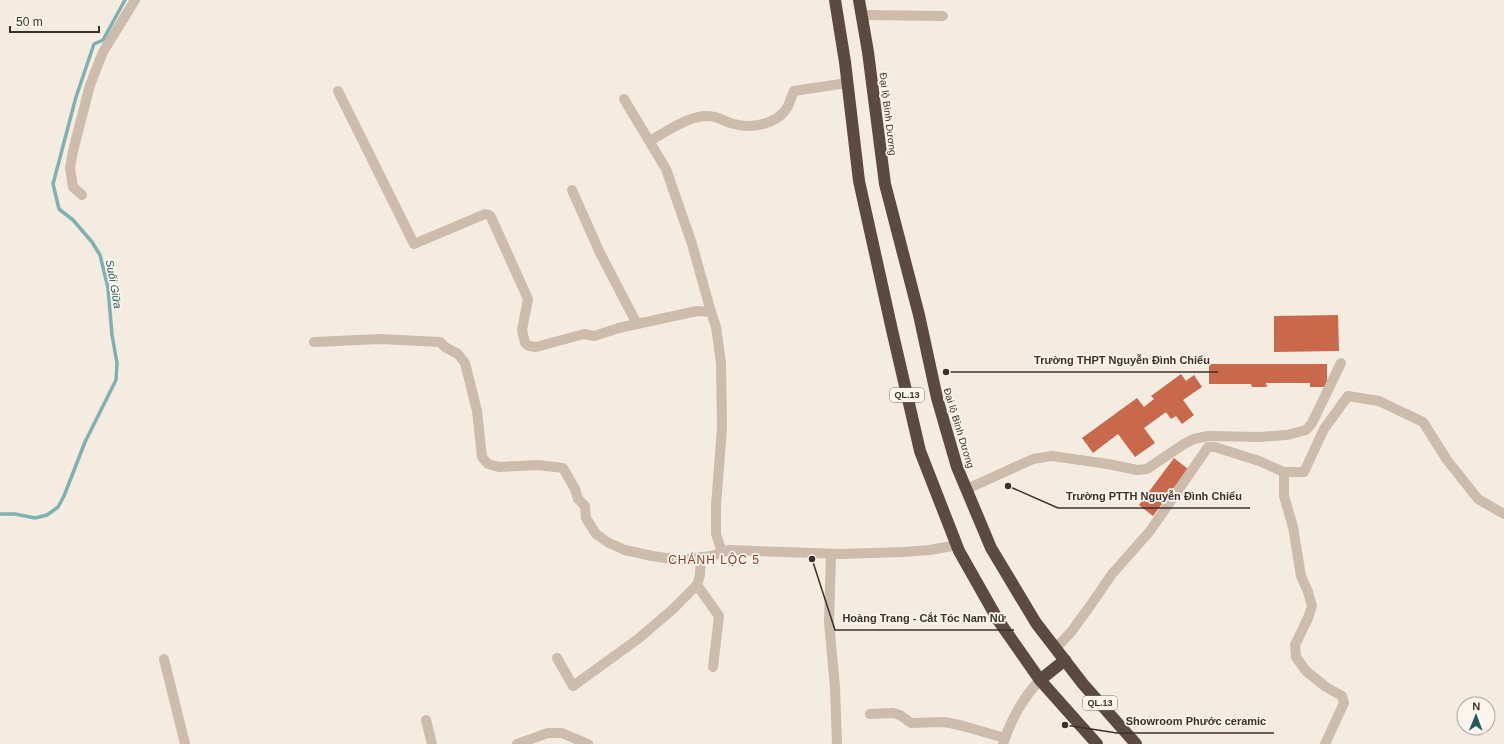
<svg xmlns="http://www.w3.org/2000/svg" width="1504" height="744" font-family="Helvetica,sans-serif">
<rect width="100%" height="100%" fill="#f4ebe1"/>
<g fill="none" stroke-linecap="round" stroke-linejoin="round">
<!-- stream -->
<path stroke="#7fb0b2" stroke-width="3.5" d="M 0,514 L 15,514 L 35,518 L 47,515 L 58,507 L 64,496 L 85,442 L 116,380 L 117,363 L 112,335 L 108,288 L 100,255 L 92,242 L 73,220 L 59,209 L 53,184 L 76,97 L 94,44 L 103,40 L 125,0"/>
</g>
<!-- building -->
<g fill="#c8694b">
<path d="M 1338,315 L 1339,351 L 1274,352 L 1274,316 Z"/>
<path d="M 1209,364 L 1327,364 L 1327,387 L 1310,387 L 1310,383 L 1266,383 L 1267,387 L 1252,387 L 1251,384 L 1209,384 Z"/>
<path d="M 1181,374 L 1186,381 L 1194,375 L 1202,387 L 1183,400 L 1194,415 L 1182,424 L 1176,416 L 1171,419 L 1166,412 L 1144,428 L 1155,443 L 1135,457 L 1118,434 L 1093,453 L 1082,438 L 1137,398 L 1144,407 L 1154,399 L 1151,396 Z"/>
<path d="M 1174,458 L 1188,469 L 1153,516 L 1139,505 Z"/>
</g>
<g fill="none" stroke-linecap="round" stroke-linejoin="round">
<!-- minor -->
<g stroke="#cdbbac" stroke-width="10">
<path d="M 862,15 L 943,16"/>
<path d="M 338,91 L 414,244 L 485,214 L 489,215 L 491,217 L 528,299 L 522,330 L 525,343 L 529,346 L 536,347 L 584,334 L 594,336 L 619,328 L 637,324"/>
<path d="M 624,99 L 666,169 L 692,244 L 711,312"/>
<path d="M 650,141 C 665,132 687,117 705,116 C 721,116 721,121 734,124 C 752,129 777,124 787,108 C 790,103 791,97 794,91 L 847,83"/>
<path d="M 572,190 L 600,253 L 637,324 L 697,311 L 711,312 L 716,327 L 721,363 L 722,428 L 716,506 L 716,534 L 722,552"/>
<path d="M 82,195 L 73,187 L 70,168 L 73,151 L 90,85 L 103,52 L 135,0"/>
<path d="M 314,342 L 380,339 L 440,342 L 445,347 L 458,354 L 465,363 L 477,411 L 482,457 L 488,464 L 499,467 L 538,465 L 563,468 L 575,489 L 578,499 L 585,506 L 586,518 L 596,534 L 609,543 L 625,550 L 652,556 L 681,560 L 711,556 L 729,550 L 841,554 L 903,552 L 930,550 L 957,545"/>
<path d="M 967,489 L 1033,459 L 1052,456 L 1108,464 L 1137,470 L 1147,469 L 1184,444 L 1194,439 L 1208,436 L 1260,437 L 1287,435 L 1306,430 L 1312,423 L 1341,363"/>
<path d="M 831,554 L 829,622 L 835,687 L 837,744"/>
<path d="M 697,585 L 719,616 L 713,667"/>
<path d="M 1056,648 L 1071,632 L 1090,606 L 1112,574 L 1150,531 L 1208,447 L 1215,447 L 1259,461 L 1284,472"/>
<path d="M 557,658 L 573,686 L 638,639 L 673,609 L 697,585 L 700,575 L 701,557"/>
<path d="M 164,659 L 185,744"/>
<path d="M 870,714 L 893,713 L 900,715 L 911,723 L 945,722 L 963,726 L 1005,738"/>
<path d="M 426,720 L 432,744"/>
<path d="M 517,744 L 548,733 L 562,733 L 588,744"/>
<path d="M 1003,744 C 1011,719 1022,699 1040,680"/>
<path d="M 1325,744 L 1344,703 L 1342,696 L 1326,687 L 1306,671 L 1296,657 L 1295,645 L 1308,618 L 1312,606 L 1308,592 L 1301,576 L 1293,527 L 1284,496 L 1284,472 L 1304,472 L 1324,429 L 1348,396 L 1379,401 L 1423,422 L 1447,460 L 1478,499 L 1504,514"/>
</g>
<!-- highway -->
<g stroke="#5c4a42" stroke-width="12">
<path d="M 835,0 L 845,62 L 859,181 L 892,330 L 920,451 L 959,551 L 998,620 L 1040,680 L 1097,744"/>
<path d="M 859,0 L 868,52 L 885,184 L 919,315 L 937,398 L 957,467 L 991,548 L 1036,623 L 1083,684 L 1136,744"/>
<path d="M 1040,680 L 1065,660"/>
</g>
</g>
<g text-anchor="middle" dominant-baseline="central" stroke-width="3.5" stroke-linejoin="round" paint-order="stroke">
<!-- shield labels -->
<g fill="#fbf5ee" stroke="#756b66" stroke-width="1">
<rect x="890" y="388" width="34" height="14" rx="3"/>
<rect x="1083" y="696" width="34" height="14" rx="3"/>
</g>
<g font-size="9" font-weight="bold" fill="#3b302b">
<text x="907" y="395">QL.13</text>
<text x="1100" y="703">QL.13</text>
</g>
<!-- street labels -->
<g font-size="10" fill="#3b302b" stroke="#fbf5ee">
<text transform="translate(888 114) rotate(83)">Đại lộ Bình Dương</text>
<text transform="translate(959 428) rotate(73)">Đại lộ Bình Dương</text>
</g>
<!-- water labels -->
<g font-size="11" font-style="italic" fill="#1f5a5e" stroke="#fbf5ee">
<text transform="translate(114 284) rotate(80)">Suối Giữa</text>
</g>
<!-- quarter labels -->
<g font-size="12" letter-spacing="1" fill="#8c3b22" stroke="#fbf5ee">
<text x="714" y="560">CHÁNH LỘC 5</text>
</g>
</g>
<!-- callouts -->
<path fill="none" stroke="#3b302b" stroke-width="1.5" d="M946 372L1026 372H1218M1008 486L1058 508H1250M812 559L835 630H1014M1065 725L1117 733H1274"/>
<g fill="#3b302b" stroke="#fbf5ee" stroke-width="1.5">
<circle cx="946" cy="372" r="4"/>
<circle cx="1008" cy="486" r="4"/>
<circle cx="812" cy="559" r="4"/>
<circle cx="1065" cy="725" r="4"/>
</g>
<g font-size="11" text-anchor="middle" font-weight="bold" fill="#3b302b" stroke="#fbf5ee" stroke-width="3.5" stroke-linejoin="round" paint-order="stroke">
<text x="1122" y="364">Trường THPT Nguyễn Đình Chiểu</text>
<text x="1154" y="500">Trường PTTH Nguyễn Đình Chiểu</text>
<text x="924" y="622">Hoàng Trang - Cắt Tóc Nam Nữ</text>
<text x="1196" y="725">Showroom Phước ceramic</text>
</g>
<!-- north arrow -->
<g transform="translate(1476 716) rotate(1)"><circle r="19" fill="#fbf5ee" stroke="#aea6a0"/>
<path d="M0-3L7 15L0 10L-7 15Z" fill="#1f5a5e"/>
<text y="-6" font-size="11" font-weight="bold" text-anchor="middle" fill="#3b302b">N</text>
</g>
<!-- scale -->
<path d="M10 26v6h89v-6" fill="none" stroke="#3b302b" stroke-width="2"/>
<text x="16" y="26" font-size="12" fill="#3b302b" stroke="#fbf5ee" stroke-width="3" paint-order="stroke">50 m</text>
</svg>
